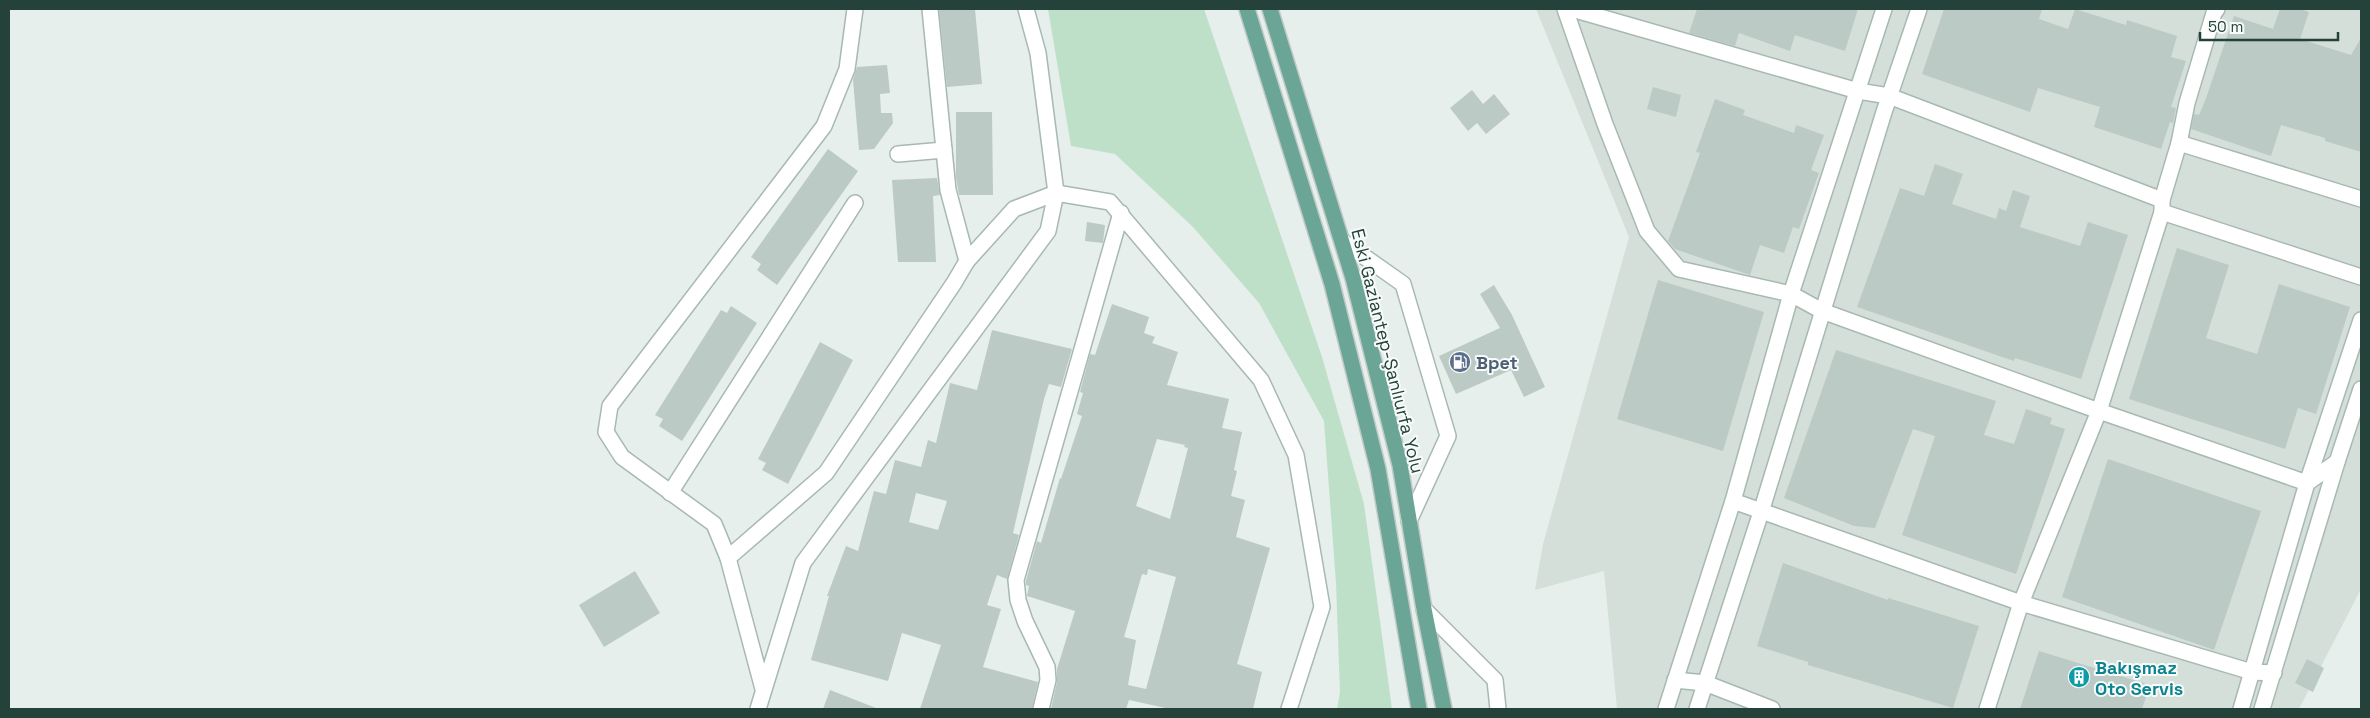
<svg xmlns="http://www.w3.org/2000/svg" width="2370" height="718" font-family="'Space Grotesk',sans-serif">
<rect width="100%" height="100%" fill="#e6efeb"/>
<!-- built -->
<path fill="#d4dfda" d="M 1536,9 L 2361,9 L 2361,589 L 2299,709 L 1617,709 L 1604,571 L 1535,590 L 1543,544 L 1629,237 Z"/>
<!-- green -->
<path fill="#bfe0c8" d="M 1048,9 L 1204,9 L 1322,357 L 1364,504 L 1392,709 L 1337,709 L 1340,692 L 1336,583 L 1324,421 L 1259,303 L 1193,227 L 1115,154 L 1071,146 Z"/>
<!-- building -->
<g fill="#bbcac4" fill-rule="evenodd">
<path d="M 939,9 L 975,9 L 982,84 L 947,87 Z"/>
<path d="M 1697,9 L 1858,9 L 1845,51 L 1795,35 L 1790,51 L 1739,33 L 1735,46 L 1689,33 Z"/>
<path d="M 1944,9 L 2042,9 L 2039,19 L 2068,29 L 2075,9 L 2126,25 L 2127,20 L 2177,36 L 2171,57 L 2186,61 L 2171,107 L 2176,108 L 2173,123 L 2170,122 L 2161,149 L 2094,127 L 2100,107 L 2038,88 L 2030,112 L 1922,74 Z"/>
<path d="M 2280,9 L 2300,9 L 2309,12 L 2300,39 L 2351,55 L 2361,38 L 2361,152 L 2325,141 L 2325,138 L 2281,125 L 2271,156 L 2191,129 L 2194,114 L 2199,115 L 2205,101 L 2234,16 L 2273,29 Z"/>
<path d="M 887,65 L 890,93 L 880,94 L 881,113 L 892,113 L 893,123 L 874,149 L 859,150 L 853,80 L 857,67 Z"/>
<path d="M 1653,87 L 1681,95 L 1676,117 L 1647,109 Z"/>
<path d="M 1472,90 L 1483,104 L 1494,94 L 1510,114 L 1486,134 L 1477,123 L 1468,131 L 1450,108 Z"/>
<path d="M 1715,99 L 1745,110 L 1743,115 L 1794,133 L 1796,125 L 1824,135 L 1811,170 L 1819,173 L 1799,229 L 1793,227 L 1784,253 L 1760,245 L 1750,275 L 1675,249 L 1668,241 L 1700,153 L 1696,152 Z"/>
<path d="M 956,112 L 992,112 L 993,195 L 959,195 L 956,177 Z"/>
<path d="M 828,149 L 858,171 L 777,285 L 757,270 L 761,264 L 751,257 Z"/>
<path d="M 1935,164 L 1963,174 L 1952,204 L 1996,219 L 1999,208 L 2006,211 L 2013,190 L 2030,196 L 2020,227 L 2080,246 L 2088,222 L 2128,235 L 2081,379 L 2015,358 L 2014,361 L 1857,307 L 1900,188 L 1924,196 Z"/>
<path d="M 937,178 L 940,195 L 933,196 L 936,262 L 898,262 L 892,180 Z"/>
<path d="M 1087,222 L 1105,225 L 1103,243 L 1085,241 Z"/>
<path d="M 2177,248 L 2229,265 L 2206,338 L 2257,354 L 2279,284 L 2350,307 L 2316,414 L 2298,408 L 2285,449 L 2129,399 Z"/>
<path d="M 1658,280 L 1764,312 L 1723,451 L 1617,419 Z"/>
<path d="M 1494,285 L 1512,315 L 1545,387 L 1524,397 L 1511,370 L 1456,394 L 1439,356 L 1500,328 L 1480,294 Z"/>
<path d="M 1112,304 L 1149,317 L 1144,333 L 1155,337 L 1152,343 L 1178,352 L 1167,385 L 1229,399 L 1222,428 L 1242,432 L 1234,470 L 1237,471 L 1231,496 L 1245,500 L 1236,537 L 1270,548 L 1237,664 L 1262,672 L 1253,709 L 1170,709 L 1129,700 L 1126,709 L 1051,709 L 1057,682 L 1057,669 L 1075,611 L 1027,596 L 1029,586 L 1026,585 L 1026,581 L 1037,541 L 1041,543 L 1060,478 L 1061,479 L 1082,416 L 1077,414 L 1083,393 L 1080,392 L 1090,354 L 1095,355 ZM 1157,439 L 1185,445 L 1184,447 L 1188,448 L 1170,519 L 1136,506 ZM 1148,569 L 1176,577 L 1146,689 L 1128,685 L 1136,640 L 1124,637 L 1142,574 L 1147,575 Z"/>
<path d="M 731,306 L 757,323 L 682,441 L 659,426 L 663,419 L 655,415 L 721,310 L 727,313 Z"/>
<path d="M 992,330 L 1072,349 L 1061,387 L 1049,384 L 1044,399 L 1013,533 L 1019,535 L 1007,579 L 997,575 L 987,605 L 1001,609 L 983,667 L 1038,682 L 1032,709 L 920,709 L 941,645 L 902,633 L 888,681 L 811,660 L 829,596 L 827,596 L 846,546 L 858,551 L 874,491 L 886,494 L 895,460 L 921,467 L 928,440 L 936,443 L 950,383 L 977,390 ZM 916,493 L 947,501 L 938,530 L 909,522 Z"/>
<path d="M 820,342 L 853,360 L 788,484 L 762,470 L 766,463 L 758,459 Z"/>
<path d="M 1836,350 L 1996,401 L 1984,435 L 2014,444 L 2026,409 L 2052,418 L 2050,424 L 2065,429 L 2016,574 L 1902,535 L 1935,436 L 1913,429 L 1875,528 L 1854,526 L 1784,498 Z"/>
<path d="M 2108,459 L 2261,511 L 2214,650 L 2062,597 Z"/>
<path d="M 1783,563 L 1888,600 L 1888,598 L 1979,626 L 1953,708 L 1808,665 L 1808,662 L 1757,646 Z"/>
<path d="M 635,571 L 660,613 L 604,647 L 579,605 Z"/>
<path d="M 2039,651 L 2150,685 L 2142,709 L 2020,709 Z"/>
<path d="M 2307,659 L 2324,668 L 2313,692 L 2295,683 Z"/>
<path d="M 830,690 L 876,708 L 876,709 L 823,709 Z"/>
</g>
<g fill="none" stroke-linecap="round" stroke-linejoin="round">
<!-- minor casing -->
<g stroke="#a8b8b2" stroke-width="18">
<g id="minor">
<path d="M 930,9 L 948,190 L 967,261"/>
<path d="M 1565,9 L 1605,124 L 1647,231 L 1679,269 L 1791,294 L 1822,311 L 2099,411 L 2307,483 L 2337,462"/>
<path d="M 1572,9 L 1858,91 L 1889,96 L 2162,200"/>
<path d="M 2179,143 L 2361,199"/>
<path d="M 898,154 L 944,150"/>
<path d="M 2162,212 L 2361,277"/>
<path d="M 1342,241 L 1403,284 L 1448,436 L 1409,521"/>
<path d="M 670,493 L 855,203"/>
<path d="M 1733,501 L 2021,603 L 2252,672 L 2274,673"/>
<path d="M 728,558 L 826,473 L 954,283 L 967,261 L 1014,209 L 1056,193 L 1110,202 L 1261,380 L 1296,455 L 1322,607 L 1289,709"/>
<path d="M 1424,609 L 1495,680 L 1498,709"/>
<path d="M 1675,680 L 1705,683 L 1772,709"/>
<path d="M 763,689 L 728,558 L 714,524 L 622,457 L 606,432 L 610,406 L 824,126 L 847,69 L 855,9"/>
<path d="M 758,709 L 803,563 L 1048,231 L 1056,193 L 1038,53 L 1026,9"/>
<path d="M 1041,709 L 1048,680 L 1047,667 L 1025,621 L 1018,600 L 1016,580 L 1121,213"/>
<path d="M 1666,709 L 1733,501 L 1791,294 L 1884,9"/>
<path d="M 1697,709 L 1761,512 L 1884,112 L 1919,9"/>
<path d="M 1987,709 L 2021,603 L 2099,411 L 2162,212 L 2162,200 L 2179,143 L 2187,103 L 2214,13 L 2217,9"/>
<path d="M 2241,709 L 2307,483 L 2361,320"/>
<path d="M 2262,709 L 2337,462 L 2361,389"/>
</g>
</g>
<!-- major casing -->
<g stroke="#c2cac8" stroke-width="18">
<g id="major">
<path d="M 1247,9 L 1332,284 L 1378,469 L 1419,709"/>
<path d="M 1270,9 L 1353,278 L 1400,465 L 1424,609 L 1444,709"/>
</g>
</g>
<!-- minor -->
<use href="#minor" stroke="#fff" stroke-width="15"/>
<!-- major -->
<use href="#major" stroke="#6aa596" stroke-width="15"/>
</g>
<!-- icons -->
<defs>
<g id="fuel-disc" transform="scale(1.125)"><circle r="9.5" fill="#5c6f8a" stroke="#f7fbf9"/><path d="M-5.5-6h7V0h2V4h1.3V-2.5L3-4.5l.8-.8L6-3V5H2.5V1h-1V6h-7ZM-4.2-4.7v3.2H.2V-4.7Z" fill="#fff"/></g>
<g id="building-disc" transform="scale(1.125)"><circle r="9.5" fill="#0f9aa8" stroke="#f7fbf9"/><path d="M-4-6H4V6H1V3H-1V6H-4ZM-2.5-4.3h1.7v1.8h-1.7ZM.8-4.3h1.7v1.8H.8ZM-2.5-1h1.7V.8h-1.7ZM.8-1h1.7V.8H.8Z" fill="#fff"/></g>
</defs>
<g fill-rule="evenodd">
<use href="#fuel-disc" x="1460" y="362"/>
<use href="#building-disc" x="2079" y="677"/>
</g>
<g text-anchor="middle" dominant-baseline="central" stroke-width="4" stroke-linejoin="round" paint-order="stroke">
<!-- street labels -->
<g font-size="18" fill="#24423a" stroke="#f7fbf9">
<text transform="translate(1388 351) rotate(76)">Eski Gaziantep-Şanlıurfa Yolu</text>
</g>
<!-- service labels -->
<g font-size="18" font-weight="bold" fill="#4e5e75" stroke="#f7fbf9" text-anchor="start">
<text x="1476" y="362">Bpet</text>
</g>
<!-- culture labels -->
<g font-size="18" font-weight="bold" fill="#0d838f" stroke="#f7fbf9" text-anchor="start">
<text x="2095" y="667">Bakışmaz<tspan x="2095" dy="21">Oto Servis</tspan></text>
</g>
</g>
<!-- border -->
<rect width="2370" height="718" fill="none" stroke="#24423a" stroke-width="20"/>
<!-- scale -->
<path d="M2200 32v8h138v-8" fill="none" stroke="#24423a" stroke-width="2.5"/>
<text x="2208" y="32" font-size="15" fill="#24423a" stroke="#f7fbf9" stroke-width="4" paint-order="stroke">50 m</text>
</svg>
